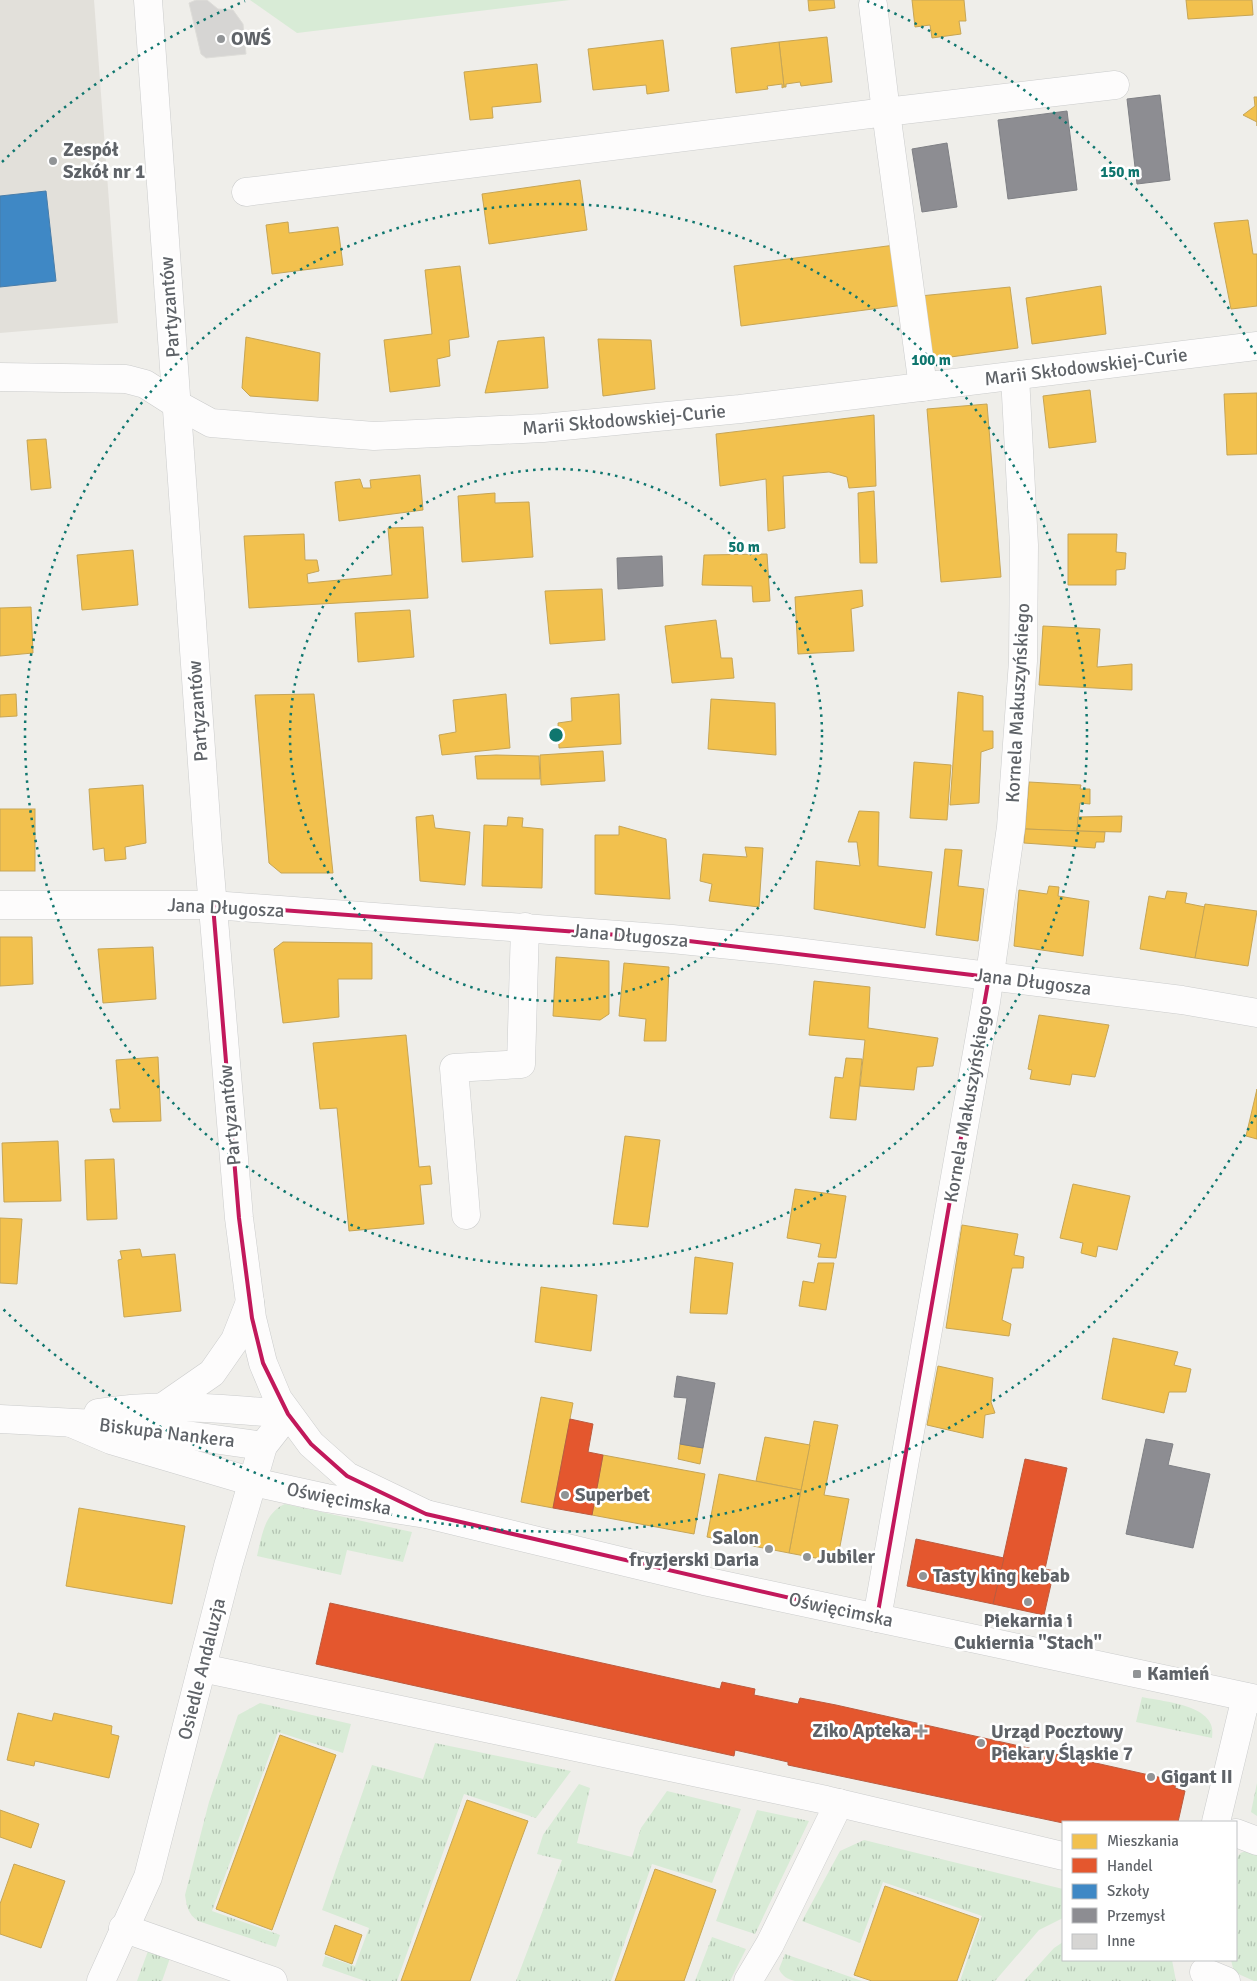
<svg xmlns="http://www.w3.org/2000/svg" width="1257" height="1981" font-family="Signika,sans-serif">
<defs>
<pattern id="grass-tufts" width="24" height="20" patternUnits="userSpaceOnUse" patternTransform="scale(1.25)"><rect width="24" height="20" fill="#d8ebd6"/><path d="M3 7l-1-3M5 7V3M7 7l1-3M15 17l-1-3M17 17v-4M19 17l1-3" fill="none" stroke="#b2c2b1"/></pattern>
</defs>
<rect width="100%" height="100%" fill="#efeeea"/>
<!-- education -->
<path fill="#e2e0da" d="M 0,0 L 94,0 L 118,323 L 0,333 Z"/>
<!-- grass -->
<g fill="url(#grass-tufts)">
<path d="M 285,1504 L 412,1532 L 403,1562 L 347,1550 L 341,1575 L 257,1556 C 262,1536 264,1513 285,1504 Z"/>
<path d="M 1142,1697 C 1165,1702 1219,1705 1212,1738 L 1136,1722 Z"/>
<path d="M 260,1703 L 351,1724 L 343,1753 L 278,1732 L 212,1911 L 280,1935 L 276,1947 L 198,1921 C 188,1914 187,1907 185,1895 L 209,1802 L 238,1715 Z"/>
<path d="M 435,1743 L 571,1771 L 536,1818 L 464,1794 L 397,1981 L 365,1981 L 322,1966 L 325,1956 L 355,1966 L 369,1928 L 322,1910 L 372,1765 L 423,1779 Z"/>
<path d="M 1257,1783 L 1257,1816 L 1251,1812 Z"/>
<path d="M 579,1784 L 590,1788 L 577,1843 L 632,1857 L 641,1828 L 667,1791 L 741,1809 L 712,1883 L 652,1864 L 611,1981 L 516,1981 L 562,1860 L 537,1854 L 543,1835 Z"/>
<path d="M 757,1810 L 809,1821 L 755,1934 L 716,1921 Z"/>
<path d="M 864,1840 L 1063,1889 L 1063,1918 L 1039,1930 L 995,1981 L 960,1981 L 982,1916 L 883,1882 L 860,1943 L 802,1921 L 840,1851 Z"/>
<path d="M 1257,1851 L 1257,1981 L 1254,1981 L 1234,1972 L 1231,1960 L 1236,1960 L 1236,1861 C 1240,1849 1245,1852 1257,1851 Z"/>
<path d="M 712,1937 L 746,1949 L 730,1981 L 695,1981 Z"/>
<path d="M 1063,1942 L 1063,1960 L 1172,1960 L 1176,1981 L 1024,1981 L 1054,1948 Z"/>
<path d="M 148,1951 L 170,1958 L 162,1981 L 137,1981 Z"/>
<path d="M 785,1954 L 862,1981 L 795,1981 C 787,1979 782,1976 779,1969 Z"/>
</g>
<!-- garden -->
<path fill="#d8ebd6" d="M 250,0 L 570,0 L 297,33 Z"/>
<!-- homes -->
<g fill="#f2c14e" stroke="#c6a556">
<path d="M 808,0 L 834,0 L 835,8 L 809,11 Z"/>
<path d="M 912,0 L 964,0 L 966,21 L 959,21 L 961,34 L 932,38 L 930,25 L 915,27 Z"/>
<path d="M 1186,0 L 1252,0 L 1253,15 L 1188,19 Z"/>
<path d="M 827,37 L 832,82 L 801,86 L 800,82 L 786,84 L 786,87 L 784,87 L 779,42 Z"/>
<path d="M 663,40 L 669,91 L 647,94 L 646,85 L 593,90 L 588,49 Z"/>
<path d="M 779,42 L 784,87 L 782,88 L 782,84 L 767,86 L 768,89 L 736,93 L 731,48 Z"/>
<path d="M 537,64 L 541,102 L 492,107 L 493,118 L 470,120 L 464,72 Z"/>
<path d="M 1254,97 L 1257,97 L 1257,126 L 1257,122 L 1243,115 L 1255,106 Z"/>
<path d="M 580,180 L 587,230 L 489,244 L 482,194 Z"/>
<path d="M 1248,220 L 1253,254 L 1257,254 L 1257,306 L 1231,309 L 1214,223 Z"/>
<path d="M 288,222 L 289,233 L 338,227 L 343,265 L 272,274 L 266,225 Z"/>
<path d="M 895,245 L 904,305 L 741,326 L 734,266 Z"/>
<path d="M 460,266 L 469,337 L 449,340 L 450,356 L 437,359 L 440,386 L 390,392 L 384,340 L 432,334 L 425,270 Z"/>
<path d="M 1101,286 L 1106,334 L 1032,344 L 1026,298 Z"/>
<path d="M 1010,287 L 1018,348 L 928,360 L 920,296 Z"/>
<path d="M 246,337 L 320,353 L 318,401 L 250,396 L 242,388 Z"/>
<path d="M 544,337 L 548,388 L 485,393 L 498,341 Z"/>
<path d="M 598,339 L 651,340 L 655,389 L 603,396 Z"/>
<path d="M 1090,390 L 1096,442 L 1049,448 L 1043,396 Z"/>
<path d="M 1257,393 L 1257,454 L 1227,455 L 1224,394 Z"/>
<path d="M 987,404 L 1001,577 L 941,582 L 927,409 Z"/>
<path d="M 874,415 L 876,486 L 849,488 L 847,477 L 829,472 L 783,476 L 785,528 L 768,531 L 766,479 L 720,486 L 716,434 Z"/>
<path d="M 46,439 L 51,488 L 31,490 L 27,440 Z"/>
<path d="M 420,475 L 423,510 L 339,521 L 335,482 L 360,479 L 363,488 L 371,488 L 370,480 Z"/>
<path d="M 874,491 L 877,563 L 860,563 L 858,493 Z"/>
<path d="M 495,493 L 495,503 L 529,502 L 533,557 L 462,562 L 458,496 Z"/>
<path d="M 423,527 L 428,598 L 249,608 L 244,536 L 304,534 L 305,560 L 317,560 L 319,571 L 307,574 L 308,583 L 392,575 L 388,528 Z"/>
<path d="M 1068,534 L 1117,534 L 1116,552 L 1126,553 L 1125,569 L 1116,570 L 1116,585 L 1068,585 Z"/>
<path d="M 133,550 L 138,605 L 82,610 L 77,555 Z"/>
<path d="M 767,554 L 770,601 L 753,602 L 752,586 L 702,585 L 704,555 Z"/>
<path d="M 602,589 L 605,640 L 550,644 L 545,591 Z"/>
<path d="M 862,590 L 863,606 L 851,609 L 854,651 L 798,654 L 795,597 Z"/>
<path d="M 31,607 L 33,653 L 0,656 L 0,608 Z"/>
<path d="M 410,610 L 414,657 L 358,662 L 355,613 Z"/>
<path d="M 716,620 L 721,658 L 732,658 L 734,678 L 672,683 L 665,626 Z"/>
<path d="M 1043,626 L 1100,629 L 1097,667 L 1132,664 L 1132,690 L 1039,685 Z"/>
<path d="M 958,692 L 983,696 L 983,731 L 993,731 L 993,748 L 981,752 L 979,803 L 950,805 Z"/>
<path d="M 16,694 L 17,716 L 0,717 L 0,695 Z"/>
<path d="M 314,694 L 333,873 L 281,873 L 269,863 L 255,695 Z"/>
<path d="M 506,694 L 510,748 L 442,755 L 439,735 L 456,732 L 453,700 Z"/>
<path d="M 619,694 L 621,744 L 559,748 L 558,723 L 572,721 L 571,698 Z"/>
<path d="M 711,699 L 775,703 L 776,755 L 708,749 Z"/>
<path d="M 603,751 L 605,781 L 541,785 L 540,755 Z"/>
<path d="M 496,755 L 539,756 L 540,779 L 477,779 L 475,756 Z"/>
<path d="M 914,762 L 951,765 L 947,820 L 910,818 Z"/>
<path d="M 1029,782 L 1081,785 L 1080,789 L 1090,789 L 1090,804 L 1080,803 L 1077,831 L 1025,829 Z"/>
<path d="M 143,785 L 146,843 L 125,847 L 126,859 L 105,861 L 104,848 L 93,850 L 89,789 Z"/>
<rect x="0" y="809" width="35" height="62"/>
<path d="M 859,811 L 879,812 L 878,866 L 932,872 L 925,928 L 814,909 L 816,861 L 860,866 L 857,842 L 848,842 Z"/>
<path d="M 433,815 L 435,828 L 470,832 L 465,885 L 420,881 L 416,817 Z"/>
<path d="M 1122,816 L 1121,832 L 1077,831 L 1078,817 Z"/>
<path d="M 508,817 L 523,818 L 522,827 L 543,829 L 542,888 L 482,886 L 484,825 L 507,826 Z"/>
<path d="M 619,826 L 666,839 L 670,899 L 595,894 L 595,835 L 619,835 Z"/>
<path d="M 1025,829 L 1105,832 L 1104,842 L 1096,842 L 1095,848 L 1024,843 Z"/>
<path d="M 745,847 L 763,848 L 759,907 L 709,901 L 712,884 L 700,881 L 703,854 L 747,857 Z"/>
<path d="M 945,849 L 962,850 L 958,886 L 984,889 L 978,941 L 936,935 Z"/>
<path d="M 1049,886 L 1059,887 L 1058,896 L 1089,901 L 1083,956 L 1014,946 L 1019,890 L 1047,894 Z"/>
<path d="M 1167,891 L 1187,893 L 1185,903 L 1205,907 L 1195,958 L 1140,949 L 1149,896 L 1165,899 Z"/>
<path d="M 1205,904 L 1257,911 L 1248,966 L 1195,958 Z"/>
<path d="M 0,937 L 32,937 L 33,984 L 0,986 Z"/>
<path d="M 283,942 L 372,943 L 372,979 L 338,979 L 339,1017 L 283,1023 L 274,949 Z"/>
<path d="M 153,947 L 156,999 L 103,1003 L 98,949 Z"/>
<path d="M 556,957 L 609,961 L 609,1014 L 600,1020 L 553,1016 Z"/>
<path d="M 624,963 L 669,967 L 666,1041 L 644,1041 L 646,1019 L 619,1016 Z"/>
<path d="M 814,981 L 870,987 L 868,1028 L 938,1038 L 933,1066 L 917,1067 L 914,1090 L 860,1086 L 865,1040 L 809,1035 Z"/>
<path d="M 1039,1015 L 1109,1025 L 1095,1077 L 1072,1074 L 1070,1085 L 1030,1079 L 1032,1070 L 1028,1069 Z"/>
<path d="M 406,1035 L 419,1167 L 430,1166 L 432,1184 L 420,1185 L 424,1224 L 349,1231 L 337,1108 L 320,1109 L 313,1043 Z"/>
<path d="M 158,1057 L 161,1121 L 113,1122 L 110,1109 L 120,1109 L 116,1060 Z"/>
<path d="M 846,1058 L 862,1059 L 856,1120 L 830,1118 L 835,1077 L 843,1078 Z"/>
<path d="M 1257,1089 L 1257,1139 L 1246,1136 Z"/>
<path d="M 625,1136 L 660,1140 L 648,1227 L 613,1224 Z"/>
<path d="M 58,1141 L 61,1201 L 4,1202 L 2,1143 Z"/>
<path d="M 114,1159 L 117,1219 L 87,1220 L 85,1160 Z"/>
<path d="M 1073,1184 L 1130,1196 L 1117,1250 L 1098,1246 L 1096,1257 L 1081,1253 L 1083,1243 L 1060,1238 Z"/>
<path d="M 795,1189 L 846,1196 L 836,1258 L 818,1257 L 821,1244 L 787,1238 Z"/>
<path d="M 0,1218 L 22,1219 L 17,1284 L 0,1283 Z"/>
<path d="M 962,1225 L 1018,1234 L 1014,1255 L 1024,1257 L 1023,1268 L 1012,1268 L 1002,1320 L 1011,1324 L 1009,1336 L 946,1328 Z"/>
<path d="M 140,1249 L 142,1257 L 175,1254 L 181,1311 L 124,1317 L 118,1260 L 122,1259 L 120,1251 Z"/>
<path d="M 695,1257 L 733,1263 L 727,1314 L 690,1313 Z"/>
<path d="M 818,1263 L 834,1263 L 826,1310 L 799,1306 L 803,1281 L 814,1283 Z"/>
<path d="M 541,1287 L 597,1295 L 591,1351 L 535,1342 Z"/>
<path d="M 1113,1338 L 1178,1352 L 1174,1365 L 1191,1369 L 1186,1392 L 1169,1392 L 1164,1413 L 1102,1399 Z"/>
<path d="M 938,1366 L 993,1378 L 991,1402 L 995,1413 L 985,1415 L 983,1438 L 927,1425 Z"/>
<path d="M 541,1397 L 573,1403 L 553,1508 L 521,1502 Z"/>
<path d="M 814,1421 L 838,1425 L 824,1495 L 849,1499 L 837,1562 L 789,1553 Z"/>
<path d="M 765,1437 L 810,1445 L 801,1490 L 756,1481 Z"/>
<path d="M 680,1444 L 703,1448 L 700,1464 L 678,1459 Z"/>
<path d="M 603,1455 L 705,1474 L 694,1534 L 592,1515 Z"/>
<path d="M 719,1474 L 801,1490 L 789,1553 L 707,1537 Z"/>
<path d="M 79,1508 L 185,1526 L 172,1604 L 66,1586 Z"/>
<path d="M 18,1713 L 52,1721 L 54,1713 L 112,1726 L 111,1734 L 119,1736 L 109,1778 L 35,1761 L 34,1766 L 7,1760 Z"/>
<path d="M 280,1735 L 336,1755 L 272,1930 L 216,1909 Z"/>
<path d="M 467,1800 L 528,1821 L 512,1864 L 470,1981 L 401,1981 Z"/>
<path d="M 0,1810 L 39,1824 L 31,1848 L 0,1837 Z"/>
<path d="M 14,1864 L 65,1881 L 41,1948 L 0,1934 L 0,1904 Z"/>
<path d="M 655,1869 L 716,1890 L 684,1981 L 615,1981 Z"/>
<path d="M 885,1886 L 979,1919 L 957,1981 L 872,1981 L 854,1975 Z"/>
<path d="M 335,1925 L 362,1935 L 352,1964 L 325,1954 Z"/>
</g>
<!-- shops -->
<g fill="#e4572e" stroke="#bc5b3f">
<path d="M 570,1419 L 593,1424 L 588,1452 L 603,1455 L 592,1515 L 553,1508 Z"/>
<path d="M 1025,1459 L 1067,1468 L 1045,1569 L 1054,1571 L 1044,1615 L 993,1604 Z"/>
<path d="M 916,1539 L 1004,1558 L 993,1604 L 907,1586 Z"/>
<path d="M 330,1603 L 720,1689 L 722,1682 L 755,1689 L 754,1695 L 798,1704 L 800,1698 L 836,1705 L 1176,1781 L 1175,1788 L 1185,1791 L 1178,1822 L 1063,1823 L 788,1765 L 788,1762 L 735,1750 L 734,1756 L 316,1664 Z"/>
</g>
<!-- schools -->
<path fill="#3f88c5" stroke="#497da9" d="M 46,191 L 56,281 L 0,287 L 0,196 Z"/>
<!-- industry -->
<g fill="#8d8d92" stroke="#7f8085">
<path d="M 1160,95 L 1170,180 L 1137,184 L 1127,99 Z"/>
<path d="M 1067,111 L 1077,190 L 1008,199 L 998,120 Z"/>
<path d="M 947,143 L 957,207 L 922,212 L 912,149 Z"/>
<path d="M 662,556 L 663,586 L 618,589 L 617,558 Z"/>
<path d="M 677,1376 L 715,1383 L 703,1448 L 680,1444 L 687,1398 L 674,1397 Z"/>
<path d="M 1146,1439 L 1173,1444 L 1168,1465 L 1210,1474 L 1193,1548 L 1126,1534 Z"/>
</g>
<!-- building -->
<path fill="#d6d5d3" stroke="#deddd9" d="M 196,0 L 207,0 L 218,9 L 233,10 L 243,24 L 246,54 L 206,58 L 201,54 L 189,3 Z"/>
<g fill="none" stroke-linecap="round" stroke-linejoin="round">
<!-- minor casing -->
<g stroke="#cbcccc" stroke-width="29">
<g id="minor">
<path d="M 148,0 L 208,848 L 239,1218 L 252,1318 L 263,1363 L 278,1399 L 311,1444 L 347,1476 L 426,1514"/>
<path d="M 873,5 L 886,112 L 1115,85"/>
<path d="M 246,192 L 886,112 L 923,387"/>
<path d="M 0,377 L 126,379 L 145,384 L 178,405 L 211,423 L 374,436 L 543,428 L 740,409 L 1257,346"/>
<path d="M 0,905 L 213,905 L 672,939 L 780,950 L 1182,1000 L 1257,1013"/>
<path d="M 466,1215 L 454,1068 L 521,1064 L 525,927"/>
<path d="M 163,1407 L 212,1373 L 235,1340 L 250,1302"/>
<path d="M 98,1413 C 161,1402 224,1409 288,1414"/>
<path d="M 0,1419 L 115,1425 L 263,1446"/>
<path d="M 71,1423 L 111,1440 L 253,1482 L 326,1498 L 426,1514 L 704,1581 L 1257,1699"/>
<path d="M 877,1618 L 986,1002 L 1011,827 L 1023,661 L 1024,545 L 1015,376"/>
<path d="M 202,1668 L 826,1800 L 1063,1856"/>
<path d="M 1216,1822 L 1246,1697"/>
<path d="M 1236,1833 L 1257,1841"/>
<path d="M 123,1928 L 273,1981"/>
<path d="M 1204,1972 L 1226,1981"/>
<path d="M 101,1981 L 148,1877 L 228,1566 L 263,1446 L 288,1414"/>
<path d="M 748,1981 L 770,1944 L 839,1803"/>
</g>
</g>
<!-- minor -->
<use href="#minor" stroke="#fdfcfc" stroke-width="28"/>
</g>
<!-- marked area -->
<path fill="none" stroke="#c2185b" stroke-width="4" stroke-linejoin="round" d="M 213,905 L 672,939 L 989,977 L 877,1618 L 426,1514 L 347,1476 L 311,1444 L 288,1414 L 263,1363 L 252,1318 L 239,1218 Z"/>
<!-- distance rings -->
<g fill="none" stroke="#0f766e" stroke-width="2.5" stroke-dasharray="2.5 5">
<circle cx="556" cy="735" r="266"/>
<circle cx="556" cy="735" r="531"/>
<path d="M1256 1115A797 797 0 0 1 2 1308M2 162A797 797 0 0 1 245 1M867 1A797 797 0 0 1 1256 355"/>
</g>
<!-- markers -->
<g fill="#919496" stroke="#fff" stroke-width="2">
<circle cx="221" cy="39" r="5"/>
<circle cx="53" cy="161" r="5"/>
<circle cx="565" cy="1495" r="5"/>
<circle cx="769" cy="1549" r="5"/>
<circle cx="807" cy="1557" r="5"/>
<circle cx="923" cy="1576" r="5"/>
<circle cx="1028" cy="1602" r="5"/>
<rect x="1132" y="1669" width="10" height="10" rx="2.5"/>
<path d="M918.5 1723.5h5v5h5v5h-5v5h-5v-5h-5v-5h5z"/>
<circle cx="981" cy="1743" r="5"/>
<circle cx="1151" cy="1777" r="5"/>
</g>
<g text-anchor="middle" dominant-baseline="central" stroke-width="5" stroke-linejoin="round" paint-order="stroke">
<!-- poi labels -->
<g font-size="19" font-weight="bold" fill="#5f6368" stroke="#fff" text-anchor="start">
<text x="231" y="39">OWŚ</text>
<text x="63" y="150">Zespół<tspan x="63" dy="22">Szkół nr 1</tspan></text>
<text x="575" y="1495">Superbet</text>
<text x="759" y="1538" text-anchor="end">Salon<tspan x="759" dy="22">fryzjerski Daria</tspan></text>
<text x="817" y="1557">Jubiler</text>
<text x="933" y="1576">Tasty king kebab</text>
<text x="1028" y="1621" text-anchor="middle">Piekarnia i<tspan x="1028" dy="22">Cukiernia "Stach"</tspan></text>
<text x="1147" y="1674">Kamień</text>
<text x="911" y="1731" text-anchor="end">Ziko Apteka</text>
<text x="991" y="1732">Urząd Pocztowy<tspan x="991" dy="22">Piekary Śląskie 7</tspan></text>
<text x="1161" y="1777">Gigant II</text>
</g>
<!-- street labels -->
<g font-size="19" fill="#5f6368" stroke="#fff">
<text transform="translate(170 307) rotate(-94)">Partyzantów</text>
<text transform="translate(1086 367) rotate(-7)">Marii Skłodowskiej-Curie</text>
<text transform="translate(624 420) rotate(-5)">Marii Skłodowskiej-Curie</text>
<text transform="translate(1018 703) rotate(-87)">Kornela Makuszyńskiego</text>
<text transform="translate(198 711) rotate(-94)">Partyzantów</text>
<text transform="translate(226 908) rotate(3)">Jana Długosza</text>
<text transform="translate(630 936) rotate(5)">Jana Długosza</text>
<text transform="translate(1033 982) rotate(7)">Jana Długosza</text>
<text transform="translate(968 1104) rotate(-80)">Kornela Makuszyńskiego</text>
<text transform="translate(230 1115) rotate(-95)">Partyzantów</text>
<text transform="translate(167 1433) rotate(7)">Biskupa Nankera</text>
<text transform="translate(339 1499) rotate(11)">Oświęcimska</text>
<text transform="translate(841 1610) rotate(12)">Oświęcimska</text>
<text transform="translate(202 1669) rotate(-76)">Osiedle Andaluzja</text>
</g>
</g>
<circle cx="556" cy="735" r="8" fill="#0f766e" stroke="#fff" stroke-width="2.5"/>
<g font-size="15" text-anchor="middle" font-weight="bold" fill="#0f766e" stroke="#fff" stroke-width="5" stroke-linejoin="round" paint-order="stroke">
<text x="1120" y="177">150 m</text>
<text x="931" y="365">100 m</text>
<text x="744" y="552">50 m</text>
</g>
<!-- legend -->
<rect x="1062" y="1821" width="175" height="140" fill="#ffffff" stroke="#bfc1c3"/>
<rect x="1072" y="1834" width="25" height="15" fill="#f2c14e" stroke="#bfc1c3"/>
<text x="1107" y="1846" font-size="15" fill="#5f6368">Mieszkania</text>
<rect x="1072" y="1858" width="25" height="15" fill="#e4572e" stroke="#bfc1c3"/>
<text x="1107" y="1871" font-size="15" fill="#5f6368">Handel</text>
<rect x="1072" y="1884" width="25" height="15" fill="#3f88c5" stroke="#bfc1c3"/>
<text x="1107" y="1896" font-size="15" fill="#5f6368">Szkoły</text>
<rect x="1072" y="1908" width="25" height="15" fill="#8d8d92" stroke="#bfc1c3"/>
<text x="1107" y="1921" font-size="15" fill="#5f6368">Przemysł</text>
<rect x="1072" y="1934" width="25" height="15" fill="#d6d5d3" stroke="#bfc1c3"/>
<text x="1107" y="1946" font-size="15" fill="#5f6368">Inne</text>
</svg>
